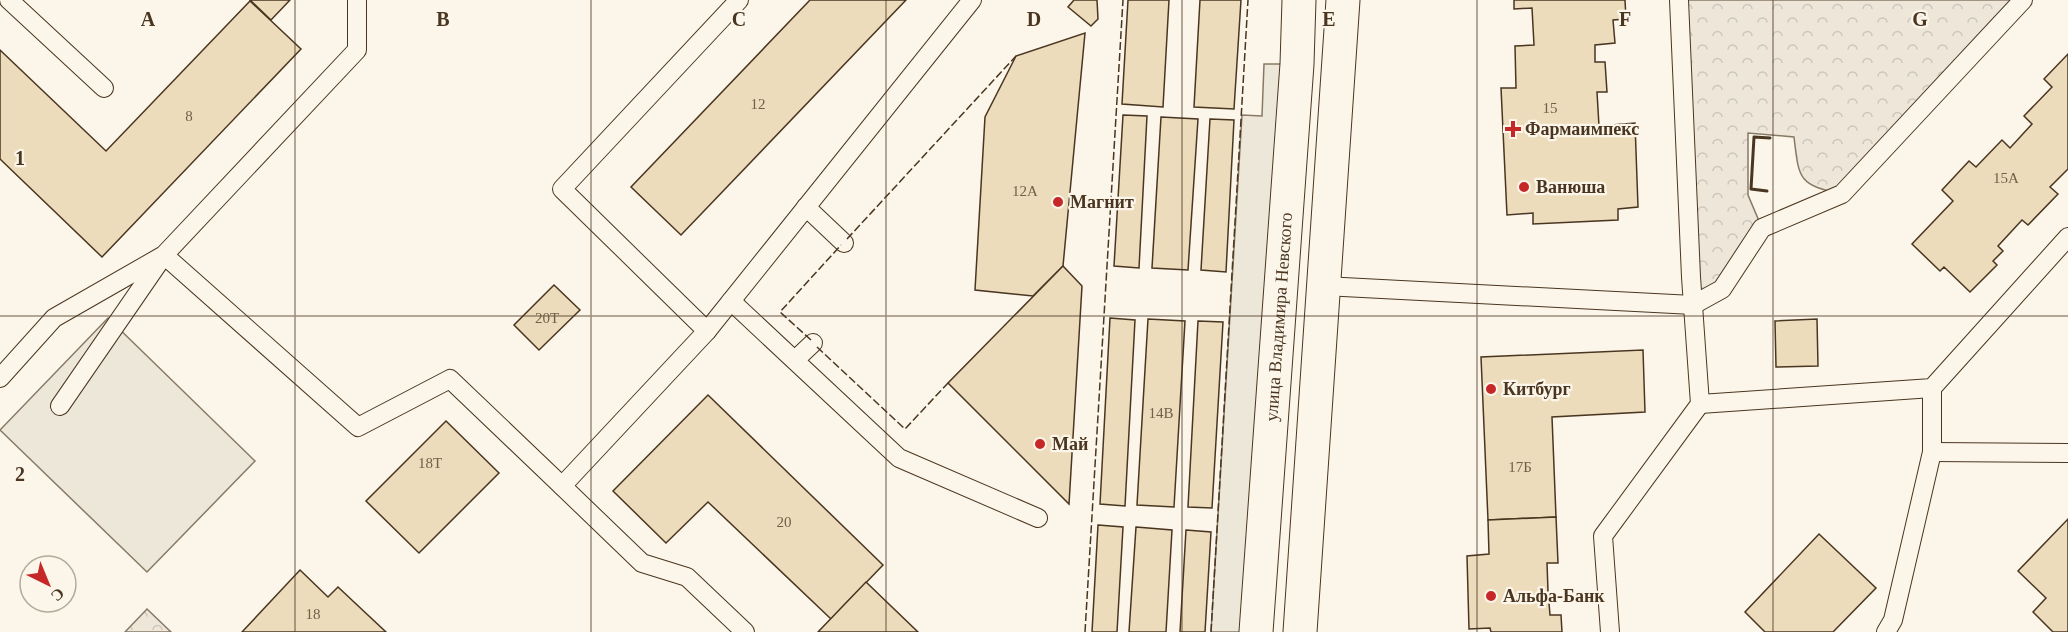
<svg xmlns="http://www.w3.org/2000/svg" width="2068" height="632" font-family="'Times New Roman',serif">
<defs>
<pattern id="park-crowns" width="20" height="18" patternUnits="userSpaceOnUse" patternTransform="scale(1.5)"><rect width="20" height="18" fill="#ede6d9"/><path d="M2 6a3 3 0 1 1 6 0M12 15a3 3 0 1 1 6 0" fill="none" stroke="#cdc6ba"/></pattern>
</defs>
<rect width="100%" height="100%" fill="#fbf6e9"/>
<!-- park -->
<g fill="url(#park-crowns)" stroke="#887966" stroke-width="1.5">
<path d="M 1679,0 L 2023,0 L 1842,194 C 1798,185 1799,179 1794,137 L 1748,133 L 1748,195 L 1762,228 L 1722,289 L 1693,305 Z"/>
<path d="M 147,609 L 171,632 L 125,632 Z"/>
</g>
<!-- parking -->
<g fill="#ede7d9" stroke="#887966" stroke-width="1.5">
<path d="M 1264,64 L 1297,64 L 1256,632 L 1211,632 L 1242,115 L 1262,116 Z"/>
<path d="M 108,318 L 255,461 L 147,572 L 0,430 Z"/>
</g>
<!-- building -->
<g fill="#ecdcbc" stroke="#4a3520" stroke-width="1.5">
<path d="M 250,0 L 290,0 L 271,20 Z"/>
<path d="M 810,0 L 906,0 L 681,235 L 631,187 Z"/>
<path d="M 1074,0 L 1097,0 L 1098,19 L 1091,26 L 1068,7 Z"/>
<path d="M 1128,0 L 1169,0 L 1163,107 L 1122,104 Z"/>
<path d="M 1200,0 L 1241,0 L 1234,109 L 1194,107 Z"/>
<path d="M 1514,0 L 1625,0 L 1626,19 L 1613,20 L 1615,43 L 1595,45 L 1595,62 L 1605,62 L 1607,92 L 1597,92 L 1599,126 L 1635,123 L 1638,207 L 1618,209 L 1618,220 L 1533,224 L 1533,213 L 1507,215 L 1501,88 L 1516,88 L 1515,46 L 1534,45 L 1532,8 L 1514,9 Z"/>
<path d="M 250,1 L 301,49 L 102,257 L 0,159 L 0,50 L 106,151 Z"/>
<path d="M 1085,33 L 1063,266 L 1033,296 L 975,290 L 985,117 L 1016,56 Z"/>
<path d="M 2068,54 L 2068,169 L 2050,187 L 2058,194 L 2028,225 L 2022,220 L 1998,246 L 2003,251 L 1993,261 L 1997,265 L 1970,292 L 1944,267 L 1940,271 L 1912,244 L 1953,201 L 1942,190 L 1969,161 L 1976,167 L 2002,140 L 2010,148 L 2032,124 L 2024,116 L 2052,87 L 2044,79 Z"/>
<path d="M 1123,115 L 1147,116 L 1139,268 L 1114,266 Z"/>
<path d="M 1161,117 L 1198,119 L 1188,270 L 1152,268 Z"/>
<path d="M 1210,119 L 1234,120 L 1226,272 L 1201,270 Z"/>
<path d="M 1063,266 L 1082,286 L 1069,504 L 948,383 Z"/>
<path d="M 554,285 L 580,310 L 539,350 L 514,325 Z"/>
<path d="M 1110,318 L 1135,320 L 1125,506 L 1100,504 Z"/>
<path d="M 1148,319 L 1185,321 L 1174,507 L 1137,505 Z"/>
<path d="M 1817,319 L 1818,366 L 1776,367 L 1775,321 Z"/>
<path d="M 1198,321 L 1223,322 L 1212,508 L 1188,507 Z"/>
<path d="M 1643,350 L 1645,412 L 1552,417 L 1556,517 L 1488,520 L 1481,357 Z"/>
<path d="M 708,395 L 883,565 L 831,619 L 708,502 L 666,543 L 613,491 Z"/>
<path d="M 446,421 L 499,473 L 419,553 L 366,501 Z"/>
<path d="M 1556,517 L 1558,563 L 1547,563 L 1548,591 L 1550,615 L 1561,615 L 1562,632 L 1491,632 L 1490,628 L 1469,629 L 1467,556 L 1489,554 L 1488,520 Z"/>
<path d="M 2068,519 L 2068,632 L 2053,632 L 2033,612 L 2046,598 L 2018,571 Z"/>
<path d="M 1098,525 L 1123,527 L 1117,632 L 1092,632 Z"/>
<path d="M 1136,527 L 1172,530 L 1166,632 L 1129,632 Z"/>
<path d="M 1186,530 L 1211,532 L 1205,632 L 1180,632 Z"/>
<path d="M 1819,534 L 1876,588 L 1833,632 L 1765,632 L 1745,612 Z"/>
<path d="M 300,570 L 328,597 L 338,587 L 386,632 L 242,632 Z"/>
<path d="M 866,582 L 918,632 L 818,632 Z"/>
</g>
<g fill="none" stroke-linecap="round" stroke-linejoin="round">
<!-- service casing -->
<g stroke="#4a3520" stroke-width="20">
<g id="service">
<path d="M 9,0 L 104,88"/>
<path d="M 806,207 L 844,243"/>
<path d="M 1324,286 L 1693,305 L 1722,289 L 1762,228 L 1842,194 L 2023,0"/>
<path d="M 731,301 L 899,458 L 1038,518"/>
<path d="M 707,331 L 562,189 L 739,0"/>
<path d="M 795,360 L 813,343"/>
<path d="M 0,378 L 54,318 L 164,255 L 357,50 L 357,0"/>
<path d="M 1700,404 L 1932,388 L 2068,237"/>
<path d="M 60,406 L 164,255 L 358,427 L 450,379 L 562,486"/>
<path d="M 1932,452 L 2068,453"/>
<path d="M 745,632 L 687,577 L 642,563 L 562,486 L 707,331 L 972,0"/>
<path d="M 1610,632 L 1603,536 L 1700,404 L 1691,277 L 1679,0"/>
<path d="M 1886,632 L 1893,620 L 1932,452 L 1932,388"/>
</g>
</g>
<!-- tertiary casing -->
<g stroke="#4a3520" stroke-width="35">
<g id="tertiary">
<path id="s1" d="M 1256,632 L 1297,64 L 1299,0"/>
<path d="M 1300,632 L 1343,0"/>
</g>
</g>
<!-- service -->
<use href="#service" stroke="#fbf6e9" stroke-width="18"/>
<!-- tertiary -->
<use href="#tertiary" stroke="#fbf6e9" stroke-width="33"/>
<!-- fence -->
<g stroke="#4a3520" stroke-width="1.5" stroke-dasharray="8 3" stroke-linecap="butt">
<path d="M 847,239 L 1016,56"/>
<path d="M 811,340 L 780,312 L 841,245"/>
<path d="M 817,347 L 905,429 L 948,383"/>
<path d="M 1085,632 L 1123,0"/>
<path d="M 1211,632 L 1248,0"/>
</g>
<!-- wall -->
<path stroke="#4a3520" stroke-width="3" d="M 1767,191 L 1751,189 L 1754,137 L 1770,138"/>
</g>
<!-- grid -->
<path fill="none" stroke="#4a3520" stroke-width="1.5" stroke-opacity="0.55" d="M 295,0 L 295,632M 591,0 L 591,632M 886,0 L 886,632M 1182,0 L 1182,632M 1477,0 L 1477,632M 1773,0 L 1773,632M 0,316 L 2068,316"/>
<!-- markers -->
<g fill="#c62828" stroke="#fbf6e9" stroke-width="2">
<path d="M1510 120h6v6h6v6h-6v6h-6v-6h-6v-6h6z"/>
<circle cx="1524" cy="187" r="6"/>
<circle cx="1058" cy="202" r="6"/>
<circle cx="1491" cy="389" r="6"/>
<circle cx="1040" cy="444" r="6"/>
<circle cx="1491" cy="596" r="6"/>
</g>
<g text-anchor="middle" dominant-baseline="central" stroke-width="4.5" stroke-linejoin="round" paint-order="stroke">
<!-- number labels -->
<g font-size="15" fill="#725f47">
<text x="758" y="104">12</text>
<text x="1550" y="108">15</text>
<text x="189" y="116">8</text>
<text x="2006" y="178">15А</text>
<text x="1025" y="191">12А</text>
<text x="547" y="318">20Т</text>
<text x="1161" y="413">14В</text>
<text x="430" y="463">18Т</text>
<text x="1520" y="467">17Б</text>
<text x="784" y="522">20</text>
<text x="313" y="614">18</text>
</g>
<!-- poi labels -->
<g font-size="18" font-weight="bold" fill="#4a3520" stroke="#fbf6e9" text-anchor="start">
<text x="1525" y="129">Фармаимпекс</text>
<text x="1536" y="187">Ванюша</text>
<text x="1070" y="202">Магнит</text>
<text x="1503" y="389">Китбург</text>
<text x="1052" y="444">Май</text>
<text x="1503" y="596">Альфа-Банк</text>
</g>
<!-- street labels -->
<g font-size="18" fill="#4a3520" stroke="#fbf6e9">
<text stroke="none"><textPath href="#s1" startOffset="316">улица Владимира Невского</textPath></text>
</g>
</g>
<g font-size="20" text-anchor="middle" font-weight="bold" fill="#4a3520" stroke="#fbf6e9" stroke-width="4.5" stroke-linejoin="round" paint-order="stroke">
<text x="148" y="26">A</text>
<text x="443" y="26">B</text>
<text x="739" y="26">C</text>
<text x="1034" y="26">D</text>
<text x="1329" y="26">E</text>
<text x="1625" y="26">F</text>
<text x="1920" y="26">G</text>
<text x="20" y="165">1</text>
<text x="20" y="481">2</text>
</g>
<!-- north arrow -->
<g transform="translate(48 584) rotate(137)"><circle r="28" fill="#fbf6e9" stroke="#b4a999" stroke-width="1.5"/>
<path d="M0-4.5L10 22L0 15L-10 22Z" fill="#c62828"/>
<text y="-9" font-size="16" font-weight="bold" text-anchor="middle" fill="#4a3520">С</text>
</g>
</svg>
